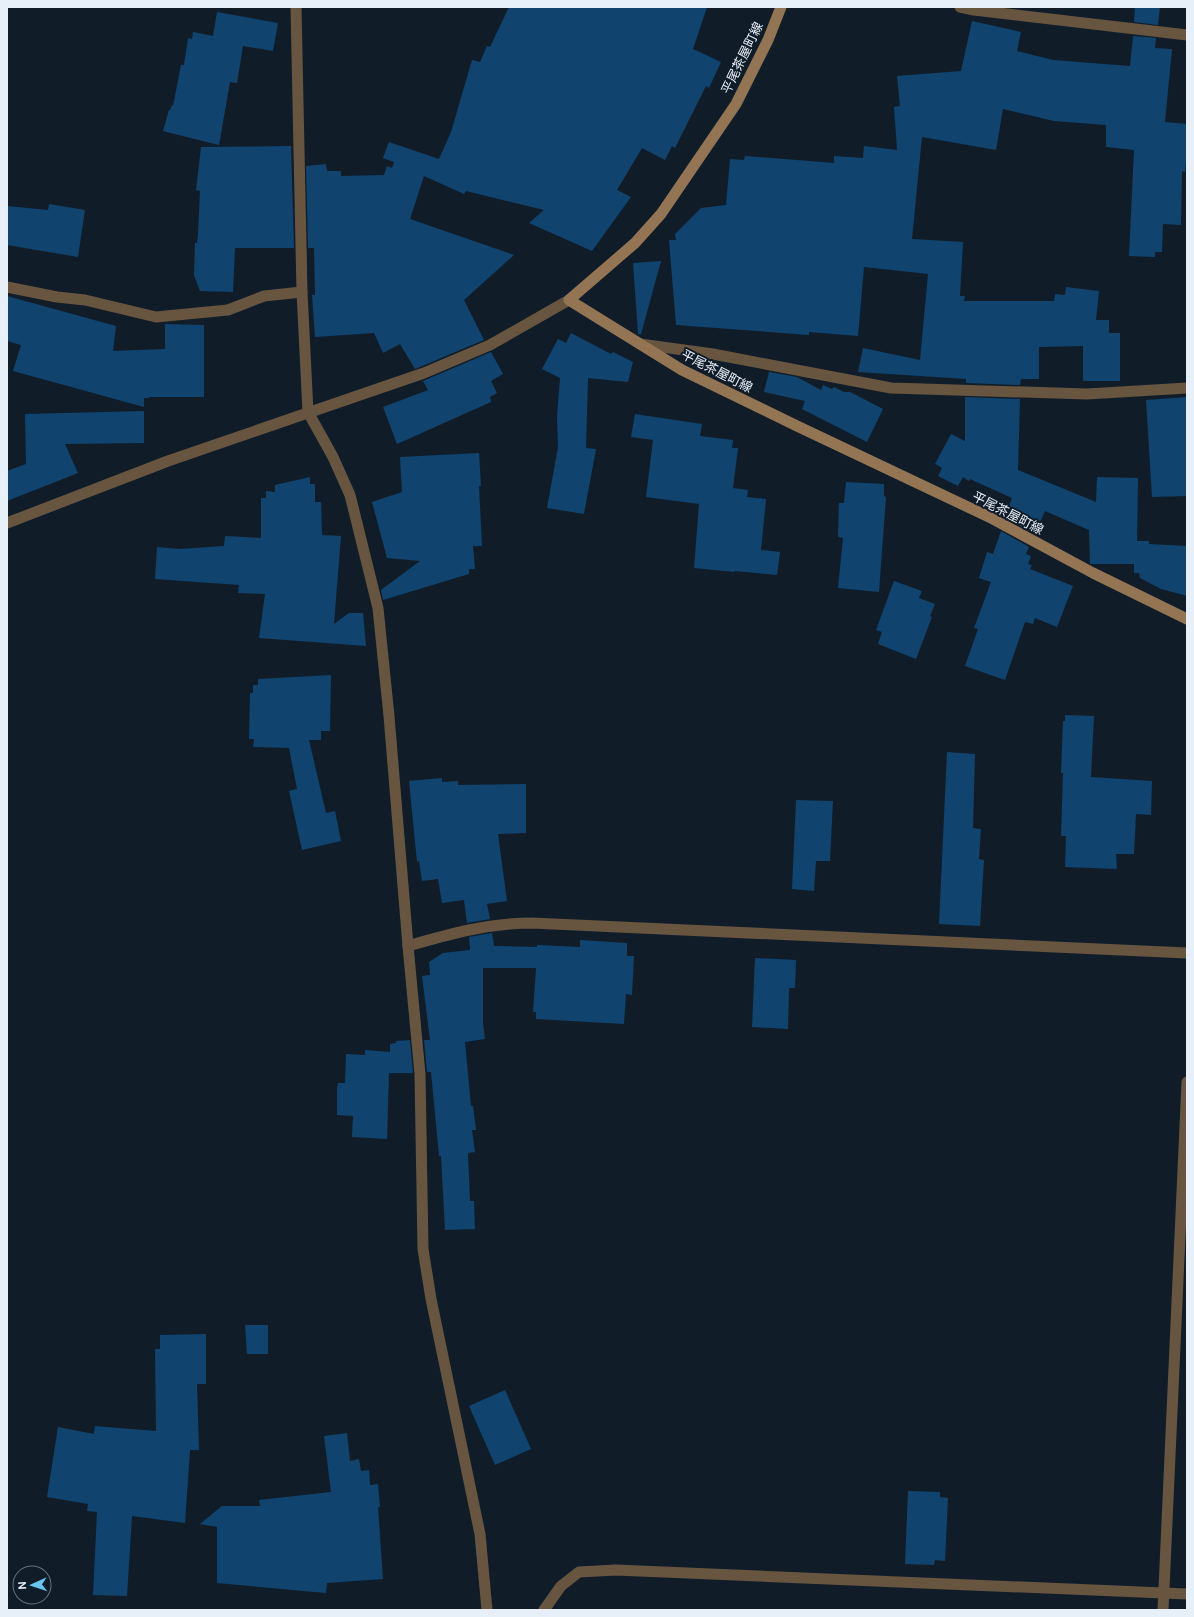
<svg xmlns="http://www.w3.org/2000/svg" width="1194" height="1617" font-family="'DM Sans','Noto Sans JP',sans-serif">
<rect width="100%" height="100%" fill="#101d29"/>
<!-- building -->
<g fill="#10446e">
<path d="M 509,7 L 707,7 L 693,49 L 721,62 L 709,88 L 706,86 L 675,148 L 672,146 L 665,160 L 642,148 L 617,190 L 631,197 L 592,251 L 529,223 L 544,210 L 466,191 L 464,194 L 424,176 L 410,219 L 514,255 L 464,300 L 484,340 L 415,369 L 400,344 L 383,353 L 374,333 L 315,337 L 312,295 L 315,295 L 314,248 L 308,248 L 306,166 L 326,164 L 327,171 L 341,171 L 341,176 L 384,175 L 387,166 L 392,168 L 394,162 L 383,158 L 389,142 L 439,159 L 451,132 L 472,60 L 480,62 L 487,46 L 490,47 Z"/>
<path d="M 1135,7 L 1160,7 L 1158,25 L 1134,22 Z"/>
<path d="M 217,12 L 278,23 L 273,51 L 243,46 L 237,83 L 230,82 L 219,145 L 163,131 L 169,110 L 170,110 L 172,105 L 173,106 L 181,65 L 184,65 L 188,38 L 192,39 L 193,32 L 213,36 Z"/>
<path d="M 972,21 L 1021,32 L 1017,51 L 1053,60 L 1130,66 L 1133,36 L 1156,38 L 1155,48 L 1172,49 L 1165,122 L 1187,124 L 1187,151 L 1185,172 L 1182,171 L 1181,225 L 1163,224 L 1162,252 L 1155,252 L 1155,257 L 1129,256 L 1134,150 L 1106,147 L 1106,125 L 1054,121 L 1003,109 L 996,150 L 922,137 L 912,239 L 963,242 L 960,296 L 965,296 L 964,301 L 1054,301 L 1055,294 L 1065,295 L 1066,287 L 1099,291 L 1096,320 L 1109,320 L 1109,333 L 1120,333 L 1120,381 L 1083,381 L 1083,346 L 1039,347 L 1039,379 L 1021,379 L 1020,385 L 966,383 L 966,379 L 858,372 L 863,348 L 920,360 L 928,274 L 864,267 L 858,336 L 809,332 L 809,335 L 676,325 L 669,240 L 676,240 L 675,234 L 701,208 L 726,205 L 730,159 L 744,160 L 745,156 L 834,163 L 834,156 L 863,158 L 864,146 L 897,150 L 894,107 L 900,106 L 897,76 L 961,71 Z"/>
<path d="M 291,146 L 294,248 L 235,248 L 233,292 L 200,291 L 194,275 L 195,243 L 197,243 L 198,234 L 200,191 L 196,190 L 201,147 Z"/>
<path d="M 49,204 L 85,210 L 78,257 L 7,245 L 7,206 L 48,210 Z"/>
<path d="M 661,261 L 641,334 L 638,334 L 633,263 Z"/>
<path d="M 7,296 L 116,326 L 113,351 L 165,349 L 165,324 L 204,325 L 204,397 L 149,397 L 149,398 L 144,398 L 144,407 L 13,371 L 21,345 L 7,341 Z"/>
<path d="M 571,333 L 611,354 L 613,352 L 633,362 L 628,382 L 588,378 L 586,448 L 596,449 L 584,514 L 547,508 L 558,447 L 557,417 L 560,378 L 542,369 L 558,339 L 566,343 Z"/>
<path d="M 491,352 L 503,374 L 491,381 L 497,393 L 490,397 L 491,402 L 397,444 L 383,407 L 428,390 L 423,381 Z"/>
<path d="M 769,372 L 797,377 L 821,390 L 823,385 L 832,389 L 834,387 L 844,392 L 850,392 L 883,409 L 867,442 L 802,409 L 805,401 L 764,392 Z"/>
<path d="M 965,397 L 1020,399 L 1018,470 L 1096,502 L 1097,477 L 1138,478 L 1137,541 L 1149,541 L 1149,544 L 1187,546 L 1187,596 L 1161,589 L 1140,578 L 1139,573 L 1134,573 L 1134,564 L 1090,564 L 1089,530 L 1045,511 L 1035,534 L 1005,518 L 1012,498 L 970,479 L 969,481 L 963,477 L 958,486 L 938,476 L 942,468 L 935,464 L 951,434 L 965,441 Z"/>
<path d="M 1187,397 L 1187,496 L 1152,497 L 1146,400 Z"/>
<path d="M 144,411 L 144,443 L 65,444 L 78,473 L 7,501 L 7,471 L 26,464 L 25,414 Z"/>
<path d="M 635,414 L 702,424 L 700,436 L 733,440 L 732,448 L 738,448 L 733,488 L 748,490 L 747,497 L 766,499 L 761,550 L 780,552 L 777,575 L 735,571 L 734,572 L 694,568 L 699,504 L 646,497 L 653,440 L 631,437 Z"/>
<path d="M 479,453 L 481,486 L 479,486 L 482,546 L 473,546 L 475,569 L 469,569 L 469,574 L 383,600 L 381,590 L 420,561 L 387,558 L 372,502 L 402,492 L 400,457 Z"/>
<path d="M 310,477 L 310,484 L 315,484 L 315,502 L 321,502 L 322,535 L 341,536 L 334,624 L 349,613 L 363,613 L 366,646 L 259,638 L 265,594 L 238,593 L 239,585 L 155,579 L 157,547 L 179,549 L 224,546 L 225,536 L 261,538 L 261,498 L 266,498 L 266,491 L 275,492 L 275,485 Z"/>
<path d="M 846,482 L 884,484 L 884,496 L 886,497 L 879,592 L 838,588 L 843,538 L 838,537 L 839,503 L 844,503 Z"/>
<path d="M 1001,531 L 1029,547 L 1026,554 L 1031,556 L 1028,564 L 1032,565 L 1030,569 L 1073,586 L 1057,627 L 1035,618 L 1033,624 L 1025,622 L 1005,680 L 965,666 L 978,629 L 974,628 L 991,582 L 979,578 L 987,552 L 993,554 Z"/>
<path d="M 894,581 L 922,591 L 919,598 L 935,604 L 930,616 L 932,617 L 916,659 L 878,644 L 882,632 L 876,630 Z"/>
<path d="M 331,675 L 330,731 L 321,731 L 321,740 L 309,740 L 326,813 L 335,811 L 341,841 L 302,850 L 289,791 L 297,789 L 289,748 L 253,747 L 254,739 L 249,739 L 250,693 L 253,693 L 253,685 L 258,685 L 258,679 Z"/>
<path d="M 1065,715 L 1094,716 L 1091,777 L 1152,781 L 1151,815 L 1136,814 L 1134,854 L 1116,854 L 1117,869 L 1065,867 L 1066,836 L 1061,836 L 1063,773 L 1061,773 L 1063,721 L 1065,721 Z"/>
<path d="M 947,752 L 975,754 L 973,828 L 981,829 L 979,859 L 984,860 L 980,926 L 939,924 Z"/>
<path d="M 442,778 L 442,782 L 458,781 L 458,785 L 526,784 L 526,833 L 498,834 L 507,901 L 487,904 L 490,919 L 467,923 L 464,900 L 442,903 L 438,879 L 422,881 L 419,861 L 417,862 L 409,781 Z"/>
<path d="M 796,800 L 833,801 L 830,861 L 816,861 L 814,891 L 792,889 Z"/>
<path d="M 492,933 L 494,946 L 537,947 L 537,945 L 580,947 L 580,940 L 627,943 L 627,956 L 634,956 L 632,995 L 626,994 L 624,1024 L 536,1019 L 536,1012 L 533,1012 L 536,968 L 483,968 L 483,1023 L 485,1039 L 465,1042 L 471,1106 L 473,1106 L 476,1130 L 472,1130 L 475,1152 L 468,1153 L 470,1201 L 474,1201 L 475,1229 L 445,1230 L 441,1156 L 439,1156 L 431,1072 L 427,1072 L 424,1040 L 430,1040 L 422,976 L 430,975 L 429,962 L 443,953 L 470,950 L 469,937 Z"/>
<path d="M 755,958 L 796,960 L 795,988 L 789,988 L 788,1029 L 752,1027 Z"/>
<path d="M 410,1040 L 413,1073 L 389,1073 L 387,1139 L 352,1137 L 353,1116 L 337,1115 L 337,1089 L 338,1083 L 345,1083 L 346,1054 L 365,1055 L 365,1050 L 390,1052 L 390,1044 L 396,1043 L 396,1041 Z"/>
<path d="M 245,1325 L 268,1325 L 268,1354 L 247,1354 Z"/>
<path d="M 206,1334 L 206,1384 L 197,1384 L 199,1450 L 190,1450 L 185,1523 L 132,1516 L 127,1596 L 93,1595 L 97,1512 L 87,1511 L 88,1504 L 47,1497 L 58,1427 L 94,1434 L 95,1426 L 156,1431 L 155,1349 L 160,1349 L 160,1335 Z"/>
<path d="M 505,1390 L 531,1449 L 495,1465 L 469,1406 Z"/>
<path d="M 347,1433 L 350,1461 L 359,1459 L 361,1471 L 369,1470 L 370,1485 L 378,1484 L 380,1507 L 378,1507 L 383,1579 L 327,1583 L 326,1593 L 217,1583 L 217,1527 L 200,1524 L 222,1506 L 260,1506 L 259,1500 L 331,1492 L 324,1436 Z"/>
<path d="M 908,1491 L 940,1492 L 940,1497 L 948,1498 L 945,1561 L 935,1560 L 934,1565 L 905,1564 Z"/>
</g>
<g fill="none" stroke-linecap="round" stroke-linejoin="round">
<!-- minor -->
<g stroke="#685540" stroke-width="11">
<path d="M 296,7 L 302,292 L 308,412 L 333,457 L 350,495 L 378,608 L 389,716 L 408,946 L 420,1074 L 423,1249 L 431,1299 L 480,1534 L 487,1610"/>
<path d="M 960,7 L 974,10 L 1187,35"/>
<path d="M 7,287 L 57,297 L 85,300 L 156,317 L 228,310 L 264,296 L 302,292"/>
<path d="M 640,344 L 713,354 L 891,388 L 1087,394 L 1187,388"/>
<path d="M 7,523 L 168,461 L 424,373 L 490,345 L 569,300"/>
<path d="M 408,946 C 449,934 489,923 532,923 L 1187,953"/>
<path d="M 544,1610 L 561,1586 L 579,1572 L 616,1570 L 1187,1594"/>
<path d="M 1163,1610 L 1187,1082"/>
</g>
<!-- secondary -->
<path stroke="#937553" stroke-width="11" d="M 781,7 L 768,40 L 736,104 L 661,214 L 635,243 L 569,300 L 682,370 L 797,426 L 989,517 L 1093,573 L 1187,619"/>
</g>
<g text-anchor="middle" dominant-baseline="central" stroke-width="4" stroke-linejoin="round" paint-order="stroke">
<!-- street labels -->
<g font-size="13" fill="#e7eff8" stroke="#101d29">
<text transform="translate(742 58) rotate(-64)">平尾茶屋町線</text>
<text transform="translate(717 371) rotate(27)">平尾茶屋町線</text>
<text transform="translate(1008 513) rotate(27)">平尾茶屋町線</text>
</g>
</g>
<!-- border -->
<rect width="1194" height="1617" fill="none" stroke="#e7eff8" stroke-width="16"/>
<!-- north arrow -->
<g transform="translate(32 1585) rotate(267)"><circle r="19" fill="#101d29" stroke="#66717c"/>
<path d="M0-3L7 15L0 10L-7 15Z" fill="#65c5ee"/>
<text y="-6" font-size="11" font-weight="bold" text-anchor="middle" fill="#e7eff8">N</text>
</g>
</svg>
